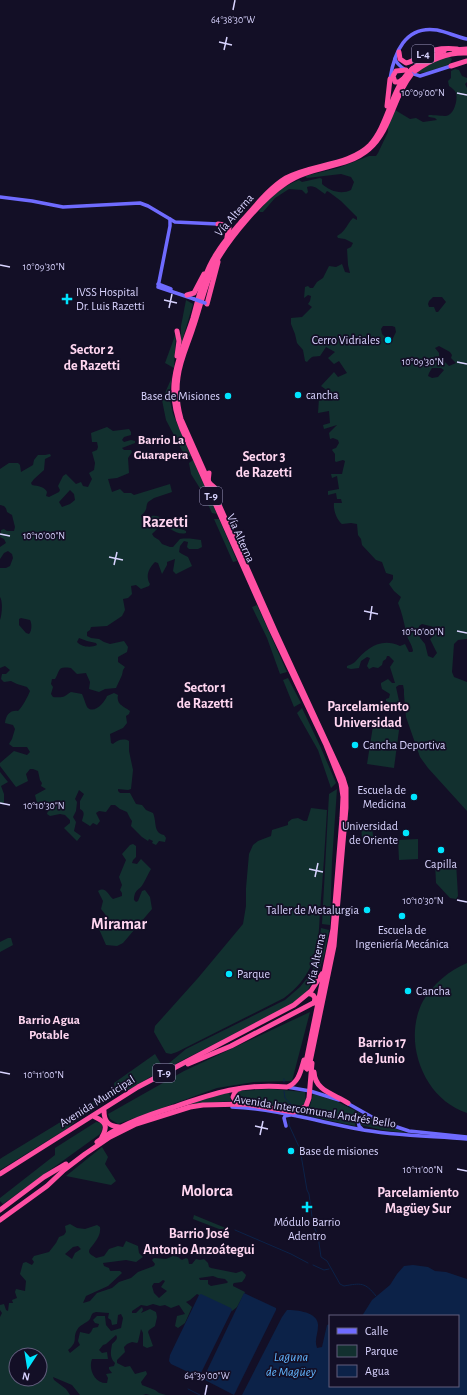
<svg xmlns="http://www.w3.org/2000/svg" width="467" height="1395" font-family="'Alegreya Sans',sans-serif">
<rect width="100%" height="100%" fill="#130f26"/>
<!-- green -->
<g fill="#12302f" fill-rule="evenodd">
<path d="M 448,56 L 452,59 L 450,64 L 427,72 L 417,73 L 419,70 L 439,59 Z"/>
<path d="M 455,69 L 459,70 L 462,76 L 467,78 L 467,82 L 465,84 L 467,88 L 467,639 L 458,640 L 454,644 L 452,672 L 454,677 L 467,682 L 467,811 L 428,768 L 420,757 L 406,717 L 404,695 L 404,690 L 403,685 L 399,685 L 396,687 L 401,710 L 399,711 L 395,705 L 386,701 L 386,699 L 389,698 L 390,694 L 382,689 L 381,685 L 381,683 L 388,679 L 392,683 L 395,683 L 390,667 L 394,661 L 389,656 L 387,656 L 386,659 L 383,661 L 382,665 L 378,668 L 373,667 L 369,669 L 367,666 L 370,658 L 367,657 L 361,661 L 359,668 L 351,669 L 347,668 L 347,666 C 349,665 353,664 355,662 C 367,648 381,637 400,646 L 405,644 L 409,652 L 412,652 L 413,651 C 412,644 407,639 406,632 C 404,622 402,613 398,603 L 401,597 L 394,591 L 389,584 L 393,579 L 393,575 L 386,573 L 382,562 L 376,560 L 362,545 L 361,539 L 358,535 L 357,524 L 351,523 L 342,524 C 337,520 333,510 334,503 L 342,503 L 341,499 L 337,499 L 336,493 L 328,495 L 328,491 L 339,489 L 337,476 L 332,478 L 331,474 L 342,474 L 345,461 L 343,460 L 336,462 L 335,461 L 335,454 L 332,450 L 333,449 L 336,448 L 339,443 L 338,440 L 333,438 L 330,439 L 329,433 L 337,425 L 324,429 L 323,425 L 330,423 L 329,411 L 318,413 L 319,398 L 326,400 L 328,398 L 328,391 L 321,386 L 334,372 L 338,377 L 347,373 L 339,361 L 334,364 L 328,358 L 335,352 L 326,347 L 320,356 C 312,357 313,355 307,362 L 305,361 L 303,350 L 297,343 L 295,334 L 291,324 L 291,318 L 302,317 L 312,307 L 308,304 L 310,301 L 311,296 L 308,295 L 304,298 L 305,287 L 308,286 L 310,288 L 313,288 L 317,282 L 323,278 L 329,266 L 336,267 L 342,264 L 345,272 L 350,273 L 348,265 L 347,249 L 351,247 L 353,243 L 345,239 L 338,238 L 337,236 C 340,234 343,232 345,229 C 348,225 349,222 353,218 L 357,220 L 357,217 L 341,201 L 329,192 L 327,191 L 325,194 C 319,190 314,184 307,187 L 308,192 L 306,194 L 302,190 L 289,189 L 275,198 L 263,212 L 260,212 L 259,211 C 270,197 283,186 299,180 L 302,182 L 320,178 L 322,179 L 322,184 C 330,191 341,195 351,190 L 354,182 L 351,177 L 341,174 L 307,178 L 305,176 L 338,168 L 369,156 L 376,156 L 378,153 L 388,132 L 388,125 L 393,113 L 395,110 L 410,119 L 416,118 L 423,122 L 437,120 L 435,118 L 429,117 L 428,116 L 429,115 C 435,115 442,116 446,116 C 454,115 458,100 456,93 C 455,90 452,88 449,86 L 448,81 L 451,78 L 451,71 ZM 433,297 L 442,297 L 446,302 L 438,312 L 436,312 L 434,307 L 429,307 L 428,304 L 429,301 ZM 383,326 L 392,326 L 395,327 L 396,332 L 392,340 L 387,339 L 382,334 L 381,329 ZM 439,346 L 450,352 L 452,355 L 451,358 L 456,363 L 449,366 L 439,356 L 439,353 L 435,348 ZM 432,368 L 441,368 L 444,370 L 438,377 L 432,378 L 428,376 L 429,373 ZM 422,624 L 434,627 L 437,632 L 430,639 L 437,653 L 433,658 L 428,656 L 425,644 L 420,638 L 419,626 Z"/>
<path d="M 186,300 L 193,304 L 181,345 L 181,326 Z"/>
<path d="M 176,333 L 174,368 L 165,363 Z"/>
<path d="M 172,377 L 169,396 L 173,414 L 191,456 L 185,456 L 166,420 L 162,400 Z"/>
<path d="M 107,427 L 113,431 L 129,429 L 131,432 L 131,435 L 124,437 L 122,440 L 124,442 L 131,440 L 135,441 L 135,443 L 122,448 L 124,450 L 131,450 L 132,452 L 128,458 L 129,473 L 117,478 L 108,479 L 112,492 L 120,489 L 124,493 L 131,493 L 134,495 L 170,484 L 172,492 L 154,498 L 148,502 C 145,507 149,508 141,516 L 142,518 L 145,518 C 156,512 166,519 174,526 C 177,529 182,529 186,531 L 186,533 C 176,536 168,525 159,525 L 158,528 L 152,534 L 154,537 L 159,540 L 162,544 L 170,547 L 173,547 L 180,539 C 187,538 194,539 201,540 L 202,547 L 198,549 L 189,549 L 187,547 L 188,542 L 184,541 L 180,546 L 179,552 L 182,554 L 188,557 L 192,566 L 176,574 L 173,571 L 175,559 L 167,562 L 167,565 L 162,574 L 158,563 L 155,562 C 149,568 145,576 150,584 L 149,586 L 141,589 L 136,585 L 131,586 L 132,594 L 128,598 L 123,599 L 125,610 L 122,616 L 107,626 L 91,627 L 90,630 L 87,632 L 87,636 L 91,638 L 99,639 L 104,642 L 110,644 L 124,641 L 128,647 L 127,652 L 118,657 L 118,662 L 125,667 L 123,670 L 122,675 L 116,688 L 105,689 L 99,692 L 89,689 L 90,682 L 86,673 L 77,674 L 71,668 C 57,666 61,669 55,679 L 52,679 L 51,684 L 53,687 L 51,694 L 53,697 C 64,698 63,697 71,692 L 82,694 C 84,698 85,703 87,707 C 94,715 105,702 107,696 L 114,693 L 118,695 C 116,705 124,706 130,711 L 129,714 L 126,716 L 127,723 L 123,728 L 110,734 L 111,743 L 113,744 C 117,740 124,738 129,741 L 129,751 L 133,770 L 131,789 L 128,790 L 118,789 L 118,791 L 120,793 L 130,793 L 136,804 L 142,805 L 146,810 L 153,813 C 157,822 153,833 164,835 L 166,838 L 165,842 L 159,841 L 156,845 L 152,843 L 153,841 L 149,839 L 148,841 L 142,837 L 131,826 L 132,821 L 130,818 L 127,812 L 120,809 L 115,805 L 111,805 L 106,812 L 99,811 L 96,813 L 100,821 L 97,825 L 93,823 L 90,826 L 82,821 C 83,816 86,812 80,809 L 80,801 L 84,794 L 79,790 L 75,799 L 77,802 L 76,811 L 73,817 L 76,822 L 74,831 L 81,836 L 77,841 L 64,828 L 70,823 L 70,820 L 65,815 L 60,814 L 50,816 L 47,814 L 48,811 L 56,806 L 53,802 L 40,806 L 37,803 L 35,795 L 46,789 L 41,786 L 42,783 L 40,780 L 38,771 L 33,769 L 30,769 L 26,774 L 28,781 L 16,787 L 0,766 L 0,763 L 14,751 L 27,755 L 30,752 L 27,747 L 13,747 L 9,744 L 12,739 L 15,729 L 13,725 L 5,723 C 6,715 10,710 18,711 C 23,706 27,698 30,691 L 27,687 L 17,684 L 11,681 L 4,682 L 1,679 L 2,674 L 6,674 L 10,670 L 5,666 L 0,668 L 0,620 C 2,615 3,601 0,597 L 0,568 L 6,568 L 10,566 L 13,558 L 12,554 L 8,551 L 4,553 L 0,559 L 0,547 L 6,543 L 4,539 L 0,537 L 1,530 L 4,529 L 7,531 L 14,531 L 15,527 L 12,515 L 7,512 C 6,507 5,506 0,505 L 0,469 L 9,463 L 18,463 L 20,465 L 21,472 L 33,465 L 34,460 L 38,455 L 45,455 L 50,454 L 51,456 L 45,459 L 44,470 L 34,479 L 31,483 L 32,485 C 38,486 45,487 47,492 L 46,496 L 49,497 L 59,492 L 60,490 L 58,486 L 63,476 L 66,474 L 76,484 L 81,482 L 83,486 L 88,487 L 92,479 L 89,473 L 94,470 L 95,463 L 92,452 L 97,450 L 98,447 L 97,442 L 92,442 L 91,433 ZM 70,490 L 74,494 L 75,500 L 70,504 L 62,507 L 59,502 ZM 21,618 L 30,620 C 32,623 32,631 29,634 L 26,633 L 19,625 L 19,619 ZM 79,638 L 87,641 L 96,643 L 97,645 C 91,648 81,647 77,642 Z"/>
<path d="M 193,460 L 217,514 L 212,513 L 201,490 L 191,474 L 189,463 Z"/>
<path d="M 214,519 L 219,519 L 237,561 L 233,562 Z"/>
<path d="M 257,605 L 287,672 L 280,674 L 267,638 L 252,607 Z"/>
<path d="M 288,678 L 301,703 L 294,707 L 283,680 Z"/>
<path d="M 302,708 L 321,748 L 336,783 L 331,788 L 318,750 L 297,713 Z"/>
<path d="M 373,726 L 399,730 L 394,768 L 367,764 Z"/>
<path d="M 0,772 L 8,782 L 1,786 L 4,794 L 4,804 L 0,802 Z"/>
<path d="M 337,789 L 332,861 L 330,925 L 322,924 L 329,794 Z"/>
<path d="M 311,808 L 327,810 C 325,843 323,877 320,911 C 319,928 319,947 312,963 C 306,978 297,988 284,998 L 177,1052 L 171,1054 L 166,1053 L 154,1032 L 155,1026 L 198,978 L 243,924 L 246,906 L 246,888 L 249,854 L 253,845 L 258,841 L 271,836 L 272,830 L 288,825 L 288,822 L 292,819 L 298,818 L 304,821 L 307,821 Z"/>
<path d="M 372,826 L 373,837 L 362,838 L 361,827 Z"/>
<path d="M 418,839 L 418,859 L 399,860 L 398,840 Z"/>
<path d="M 133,844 L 136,846 L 136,857 L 133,860 L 132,863 L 137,864 L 141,859 L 151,869 C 148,874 146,879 143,884 C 140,890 134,889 134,900 L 136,902 L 138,901 L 142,891 L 145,890 L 150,897 L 152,909 L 123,943 L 117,946 L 106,945 L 99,929 L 107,922 L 108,918 L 101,909 L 103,901 L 98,891 C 106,886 108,895 113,899 L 122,896 L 122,893 L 120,890 L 122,885 L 119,877 L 126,860 L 122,854 L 130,845 Z"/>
<path d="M 435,862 L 456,862 L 458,896 L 456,899 L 450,898 L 436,883 Z"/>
<path d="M 321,928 L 329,930 L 325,952 L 319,971 L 307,991 L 291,1005 L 177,1063 L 172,1068 L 168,1064 L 186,1049 L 285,1000 L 300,987 L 312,972 L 318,950 Z"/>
<path d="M 8,938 L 11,938 L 13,945 L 0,952 L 0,942 Z"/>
<path d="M 467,963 L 467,1113 C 423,1099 402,1041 423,1001 C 433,984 450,970 467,963 Z"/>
<path d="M 310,1012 L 292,1081 L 254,1082 L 217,1088 L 118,1124 L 110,1119 L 108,1114 L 184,1071 Z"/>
<path d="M 155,1054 L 164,1069 L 130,1089 L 120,1092 L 115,1089 L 114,1083 Z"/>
<path d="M 271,1089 L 305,1092 L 306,1102 L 297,1109 L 237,1100 L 238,1091 Z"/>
<path d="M 229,1092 L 231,1101 L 190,1104 Z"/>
<path d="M 313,1094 L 336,1101 L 360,1113 L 356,1119 L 355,1126 L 300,1114 L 310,1106 Z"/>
<path d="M 105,1095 L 107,1100 L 72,1124 L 68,1128 L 0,1170 L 0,1159 L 3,1157 Z"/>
<path d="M 366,1116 L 385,1125 L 407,1133 L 382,1130 L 361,1125 L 360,1120 Z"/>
<path d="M 96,1122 L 102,1123 L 102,1130 L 100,1134 L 3,1204 L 0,1201 L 0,1198 L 55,1155 L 55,1148 Z"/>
<path d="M 102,1147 L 108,1157 L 105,1164 L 116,1181 L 111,1185 L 66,1176 Z"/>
<path d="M 194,1215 L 228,1229 L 219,1229 L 193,1219 Z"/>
<path d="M 70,1224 L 77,1228 L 85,1229 L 97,1225 L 100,1227 C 102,1239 88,1248 89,1252 C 90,1255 94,1256 96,1258 L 104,1256 L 109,1249 L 118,1246 L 123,1247 L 126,1241 L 138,1246 L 139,1253 L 143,1257 L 136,1262 L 126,1260 L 103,1263 L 104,1266 L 109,1268 L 110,1271 L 120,1271 L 122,1273 L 108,1286 L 86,1296 L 83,1303 L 90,1301 L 97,1293 L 112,1288 L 119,1282 L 131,1278 L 138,1272 L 154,1266 L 155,1264 L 152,1260 L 154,1258 L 166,1259 L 173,1256 L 178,1257 L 182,1260 L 186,1258 L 188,1259 L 189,1264 L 192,1264 L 196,1259 L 200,1260 L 204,1259 L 208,1263 L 209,1267 L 211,1268 L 236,1273 L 242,1271 L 246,1275 L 245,1278 L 242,1282 L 234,1283 L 233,1284 L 233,1286 L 245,1292 L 237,1307 L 232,1311 L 197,1294 L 190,1300 L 186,1302 L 192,1307 L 185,1323 L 178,1328 L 175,1326 L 177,1316 L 185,1314 L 179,1305 L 171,1308 L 165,1305 L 160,1306 L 153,1304 L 147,1306 L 141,1305 L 132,1311 L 132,1313 L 136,1313 L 142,1307 L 143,1310 L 141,1313 L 150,1309 L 156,1312 L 157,1317 L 155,1326 L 149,1330 L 148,1332 L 153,1346 L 147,1348 L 143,1346 L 143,1333 L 141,1329 L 138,1342 L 137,1343 L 132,1342 L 127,1344 L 124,1347 L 125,1352 L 117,1360 L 117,1363 L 125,1367 L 130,1366 L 135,1374 L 146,1371 L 147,1374 L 141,1382 L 142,1385 L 155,1390 L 159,1393 L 166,1395 L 150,1395 L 146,1394 L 143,1395 L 80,1395 L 72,1385 L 53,1377 L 54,1380 L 66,1389 L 70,1395 L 0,1395 L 0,1317 L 2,1313 L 0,1310 L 0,1305 L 4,1304 L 6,1310 L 8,1311 L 9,1303 L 13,1303 L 12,1300 L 17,1298 L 15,1292 L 16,1289 L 25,1291 L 26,1281 L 20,1274 L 23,1263 L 26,1262 L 32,1265 L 34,1262 L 32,1259 L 34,1256 L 49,1252 L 56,1243 L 59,1237 L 64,1235 L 66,1232 L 65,1226 ZM 78,1246 L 81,1249 L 75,1253 L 72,1259 L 65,1254 L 73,1247 ZM 213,1276 L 218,1278 L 225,1279 L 228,1282 L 227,1283 L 211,1286 L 208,1284 L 208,1280 L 200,1280 L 199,1278 ZM 163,1280 L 165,1281 L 161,1287 L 167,1291 L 159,1298 L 154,1293 L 152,1286 L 154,1283 L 159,1283 ZM 96,1312 L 109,1313 L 108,1318 L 111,1320 L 112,1325 L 117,1324 L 118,1315 L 121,1314 L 123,1318 L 121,1328 L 111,1331 L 106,1325 L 105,1316 L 97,1316 L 93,1320 L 95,1323 L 99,1324 L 98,1327 L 93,1328 L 91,1332 L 89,1334 L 80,1332 L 78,1341 L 80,1345 L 70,1353 L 68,1350 C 79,1341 72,1339 77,1330 C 80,1324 86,1324 90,1319 C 91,1317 91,1315 93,1313 ZM 116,1335 C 119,1339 114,1342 112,1344 C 111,1351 109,1357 115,1363 L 114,1366 L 109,1367 L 109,1369 L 112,1373 L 106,1374 L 108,1378 L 107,1383 C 95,1384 88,1369 92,1359 L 108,1359 L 107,1352 L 102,1353 L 99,1350 L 103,1345 L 106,1344 ZM 16,1355 L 40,1355 L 40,1379 L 16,1379 Z"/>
</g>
<!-- water -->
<g fill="#0c2248">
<path d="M 413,1265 L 428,1267 L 435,1271 L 446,1272 L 467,1279 L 467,1395 L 242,1395 L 282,1317 L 287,1310 C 297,1310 319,1312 318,1326 C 318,1334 314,1340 317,1348 L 322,1347 L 327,1325 L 330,1324 L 330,1386 L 458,1386 L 458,1316 L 362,1316 L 372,1300 L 390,1285 L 397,1274 L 404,1266 Z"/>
<path d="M 244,1293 L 276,1308 L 276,1310 L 234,1395 L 203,1379 Z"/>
<path d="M 201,1294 L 231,1308 L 232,1310 L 199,1377 L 171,1364 L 169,1361 L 170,1355 L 199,1295 Z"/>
</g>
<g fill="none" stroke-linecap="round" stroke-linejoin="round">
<!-- stream -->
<g stroke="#0c2248" stroke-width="1">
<path d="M 284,1079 L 284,1082"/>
<path d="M 284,1091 L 285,1098 L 291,1104 L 291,1108"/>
<path d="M 289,1120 L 289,1125 L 300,1149 L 307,1190 L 309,1194 L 313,1224 L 318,1236 L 321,1257 L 327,1261 L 340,1284 L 344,1286 C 361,1283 365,1282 376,1296"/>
<path d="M 235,1230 L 291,1254 L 308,1263"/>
<path d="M 313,1265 L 324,1270 L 329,1269"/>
<path d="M 188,1389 L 200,1395"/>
</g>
<!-- secondary -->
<g stroke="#6f6bff" stroke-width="3.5">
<path d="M 395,59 C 398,67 411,74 420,76 L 451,66"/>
<path d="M 390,79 C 394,53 405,25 437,30 C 447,32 457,37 467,39"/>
<path d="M 0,197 L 32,201 L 63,207 L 140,203 L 148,206 L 175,222 L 218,224"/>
<path d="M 170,219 L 170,226 L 158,287 L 194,299"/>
<path d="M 158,284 L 171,289"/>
<path d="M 287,1087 L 310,1091 L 339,1100"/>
<path d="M 347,1103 L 379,1121 L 409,1131 L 467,1137"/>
<path d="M 232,1107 C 275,1109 316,1121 358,1129 C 394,1136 431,1136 467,1139"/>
<path d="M 286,1126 L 284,1118 L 285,1116 L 290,1115"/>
<path d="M 362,1129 L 359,1126 L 358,1120 C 361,1116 364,1115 368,1116"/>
</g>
<!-- highway -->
<g stroke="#ff4fa3" stroke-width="5">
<path d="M 454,50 L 467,49"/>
<path d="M 399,52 L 400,59 L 406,63 C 413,62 417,57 423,54 C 433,49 446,48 457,49"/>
<path d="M 451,66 L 467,61"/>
<path d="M 412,69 L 428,58 L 444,51"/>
<path d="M 415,71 C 431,59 447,52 467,53"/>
<path d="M 408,73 C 390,94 388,125 370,145 C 349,166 311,164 286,178 C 268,189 255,207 241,222 C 233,232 223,242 217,253 C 204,272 199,296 193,318 C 186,340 176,361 174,384 C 173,400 176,415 182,429 L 271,629 L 326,745 L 341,783 L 343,797 L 342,818 L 333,929 L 305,1067 L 307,1069 L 309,1067 L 334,946 L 346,808 L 346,788 L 343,778 L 276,633 L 181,419 C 177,405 176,391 178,377 C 180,360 188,344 193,328 C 200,308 206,280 216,262 C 230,237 262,199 286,183 C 311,165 346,169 369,149 C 391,130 393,97 411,75"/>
<path d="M 403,79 L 399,82 L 395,82 L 393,76 L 396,71 L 406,70"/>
<path d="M 387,106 L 390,79"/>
<path d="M 218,224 L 225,225 L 229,228 L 227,237"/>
<path d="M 187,295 L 194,293 L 204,274"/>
<path d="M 207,304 L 218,262"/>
<path d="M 177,356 L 179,341 L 177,331"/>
<path d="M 209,473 L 208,482 L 215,488"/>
<path d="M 310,994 L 313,995 L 315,998 L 314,1003"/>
<path d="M 188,1064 L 231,1046 L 319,1000"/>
<path d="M 314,1072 C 315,1091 334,1094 348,1103"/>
<path d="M 238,1104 L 236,1102 L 233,1097 L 236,1090 L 239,1089"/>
<path d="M 104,1111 C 104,1121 108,1126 119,1127"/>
<path d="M 95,1117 C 106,1122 108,1126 102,1137"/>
<path d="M 97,1142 C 119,1125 147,1115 174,1107 C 214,1093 244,1083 287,1087 C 299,1083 301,1070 304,1060"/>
<path d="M 0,1174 L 138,1087 L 294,1005 L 311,991 L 322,974"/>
<path d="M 0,1210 L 44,1177 L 66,1164"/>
<path d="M 0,1220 L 47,1186 L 64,1170 L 85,1154 L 110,1137 L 136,1124 L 190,1107 L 203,1105 L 245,1104 L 293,1112 L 298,1111 L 306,1106 L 309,1098 L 312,1063"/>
</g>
<!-- secondary-bridge -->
<path stroke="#6f6bff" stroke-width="3.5" d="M 194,299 L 205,303"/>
<!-- highway-bridge -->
<path stroke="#ff4fa3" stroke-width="5" d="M 408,73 L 412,69"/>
</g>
<!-- ticks -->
<path fill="none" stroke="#d9d4ff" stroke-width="1.5" d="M 233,10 L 235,0M 219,42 L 232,45M 224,50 L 227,37M 457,93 L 467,95M 0,265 L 10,267M 164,300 L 177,303M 169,308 L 172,294M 457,362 L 467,364M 0,534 L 10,536M 109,557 L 123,560M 114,565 L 117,552M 364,611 L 378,614M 370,620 L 372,606M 457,631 L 467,633M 0,803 L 10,805M 309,869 L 323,872M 315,877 L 318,863M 457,900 L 467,902M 0,1072 L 10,1074M 255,1126 L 268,1129M 260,1135 L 263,1121M 457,1169 L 467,1171M 205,1395 L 207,1385"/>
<!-- markers -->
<g fill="#00e5ff" stroke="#130f26" stroke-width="1.5">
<path d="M65 293h4v4h4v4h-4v4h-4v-4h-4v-4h4z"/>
<circle cx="388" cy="340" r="4"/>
<circle cx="298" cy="395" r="4"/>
<circle cx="228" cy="396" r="4"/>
<circle cx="355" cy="745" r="4"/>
<circle cx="414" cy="797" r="4"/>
<circle cx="406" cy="833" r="4"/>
<circle cx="441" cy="850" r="4"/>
<circle cx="367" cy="910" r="4"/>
<circle cx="402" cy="916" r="4"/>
<circle cx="229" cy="974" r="4"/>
<circle cx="408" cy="991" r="4"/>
<circle cx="291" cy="1151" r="4"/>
<path d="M305 1201h4v4h4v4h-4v4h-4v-4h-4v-4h4z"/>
</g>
<g text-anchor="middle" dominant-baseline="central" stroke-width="3.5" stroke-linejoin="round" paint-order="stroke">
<!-- shield labels -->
<g fill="#130f26" stroke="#9e99be" stroke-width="1">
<rect x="412" y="45" width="22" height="18" rx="3"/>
<rect x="200" y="487" width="22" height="18" rx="3"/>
<rect x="153" y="1064" width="22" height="18" rx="3"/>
</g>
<g font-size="11" font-weight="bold" fill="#d9d4ff">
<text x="423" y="54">L-4</text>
<text x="211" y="496">T-9</text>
<text x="164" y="1073">T-9</text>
</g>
<!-- street labels -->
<g font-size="12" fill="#d9d4ff" stroke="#130f26">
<text transform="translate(234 215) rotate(-49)">Vía Alterna</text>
<text transform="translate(241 538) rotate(66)">Vía Alterna</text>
<text transform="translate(316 959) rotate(-78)">Vía Alterna</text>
<text transform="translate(97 1101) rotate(-32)">Avenida Municipal</text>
<text transform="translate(315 1111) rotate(9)">Avenida Intercomunal Andrés Bello</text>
</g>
<!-- poi labels -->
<g font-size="12" fill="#d9d4ff" stroke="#130f26" text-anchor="start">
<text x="76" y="292">IVSS Hospital<tspan x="76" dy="14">Dr. Luis Razetti</tspan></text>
<text x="380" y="340" text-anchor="end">Cerro Vidriales</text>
<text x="306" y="395">cancha</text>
<text x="220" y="396" text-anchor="end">Base de Misiones</text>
<text x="363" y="745">Cancha Deportiva</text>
<text x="406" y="790" text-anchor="end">Escuela de<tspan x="406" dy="14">Medicina</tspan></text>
<text x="398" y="826" text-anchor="end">Universidad<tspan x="398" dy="14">de Oriente</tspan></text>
<text x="441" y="864" text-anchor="middle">Capilla</text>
<text x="359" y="910" text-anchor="end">Taller de Metalurgia</text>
<text x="402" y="930" text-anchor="middle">Escuela de<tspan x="402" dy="14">Ingeniería Mecánica</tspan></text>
<text x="237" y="974">Parque</text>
<text x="416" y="991">Cancha</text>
<text x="299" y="1151">Base de misiones</text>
<text x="307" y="1222" text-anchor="middle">Módulo Barrio<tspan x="307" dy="14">Adentro</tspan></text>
</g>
<!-- neighbourhood labels -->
<g font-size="13" font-weight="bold" fill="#ffd6f0" stroke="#130f26">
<text x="161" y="440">Barrio La<tspan x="161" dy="15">Guarapera</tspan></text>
<text x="49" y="1020">Barrio Agua<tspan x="49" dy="15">Potable</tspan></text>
</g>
<!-- water labels -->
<g font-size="13" font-style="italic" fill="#62b6ff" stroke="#130f26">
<text x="291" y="1357">Laguna<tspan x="291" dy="15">de Magüey</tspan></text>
</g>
<!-- quarter labels -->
<g font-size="14" font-weight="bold" fill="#ffd6f0" stroke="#130f26">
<text x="92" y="350">Sector 2<tspan x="92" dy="16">de Razetti</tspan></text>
<text x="264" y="457">Sector 3<tspan x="264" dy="16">de Razetti</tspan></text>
<text x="205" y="688">Sector 1<tspan x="205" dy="16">de Razetti</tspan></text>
<text x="368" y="707">Parcelamiento<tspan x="368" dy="16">Universidad</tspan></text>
<text x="382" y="1043">Barrio 17<tspan x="382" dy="16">de Junio</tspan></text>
<text x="418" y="1193">Parcelamiento<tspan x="418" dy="16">Magüey Sur</tspan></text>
<text x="199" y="1234">Barrio José<tspan x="199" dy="16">Antonio Anzoátegui</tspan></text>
</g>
<!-- district labels -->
<g font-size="16" font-weight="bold" fill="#ffd6f0" stroke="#130f26">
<text x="165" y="522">Razetti</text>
<text x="119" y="924">Miramar</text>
<text x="207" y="1191">Molorca</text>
</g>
</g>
<g font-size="10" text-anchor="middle" fill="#d9d4ff" stroke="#130f26" stroke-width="3.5" stroke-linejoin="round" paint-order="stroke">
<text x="233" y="23">64°38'30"W</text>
<text x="423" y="96">10°09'00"N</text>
<text x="44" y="270">10°09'30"N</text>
<text x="423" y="365">10°09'30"N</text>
<text x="44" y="539">10°10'00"N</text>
<text x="423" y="635">10°10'00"N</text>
<text x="44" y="809">10°10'30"N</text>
<text x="423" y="904">10°10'30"N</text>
<text x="44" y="1078">10°11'00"N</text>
<text x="423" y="1173">10°11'00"N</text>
<text x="207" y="1379">64°39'00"W</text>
</g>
<!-- legend -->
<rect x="329" y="1315" width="130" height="72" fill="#130f26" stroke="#625e7d"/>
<rect x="337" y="1328" width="20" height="6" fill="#6f6bff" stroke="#625e7d"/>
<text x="365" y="1335" font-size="12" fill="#d9d4ff">Calle</text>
<rect x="337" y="1345" width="20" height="12" fill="#12302f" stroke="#625e7d"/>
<text x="365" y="1355" font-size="12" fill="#d9d4ff">Parque</text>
<rect x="337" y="1365" width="20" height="12" fill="#0c2248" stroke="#625e7d"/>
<text x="365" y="1375" font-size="12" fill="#d9d4ff">Agua</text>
<!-- north arrow -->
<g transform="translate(28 1367) rotate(192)"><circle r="19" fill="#130f26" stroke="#625e7d"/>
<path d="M0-3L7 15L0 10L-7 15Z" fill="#00e5ff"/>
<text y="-6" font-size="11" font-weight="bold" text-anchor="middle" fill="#d9d4ff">N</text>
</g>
</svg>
